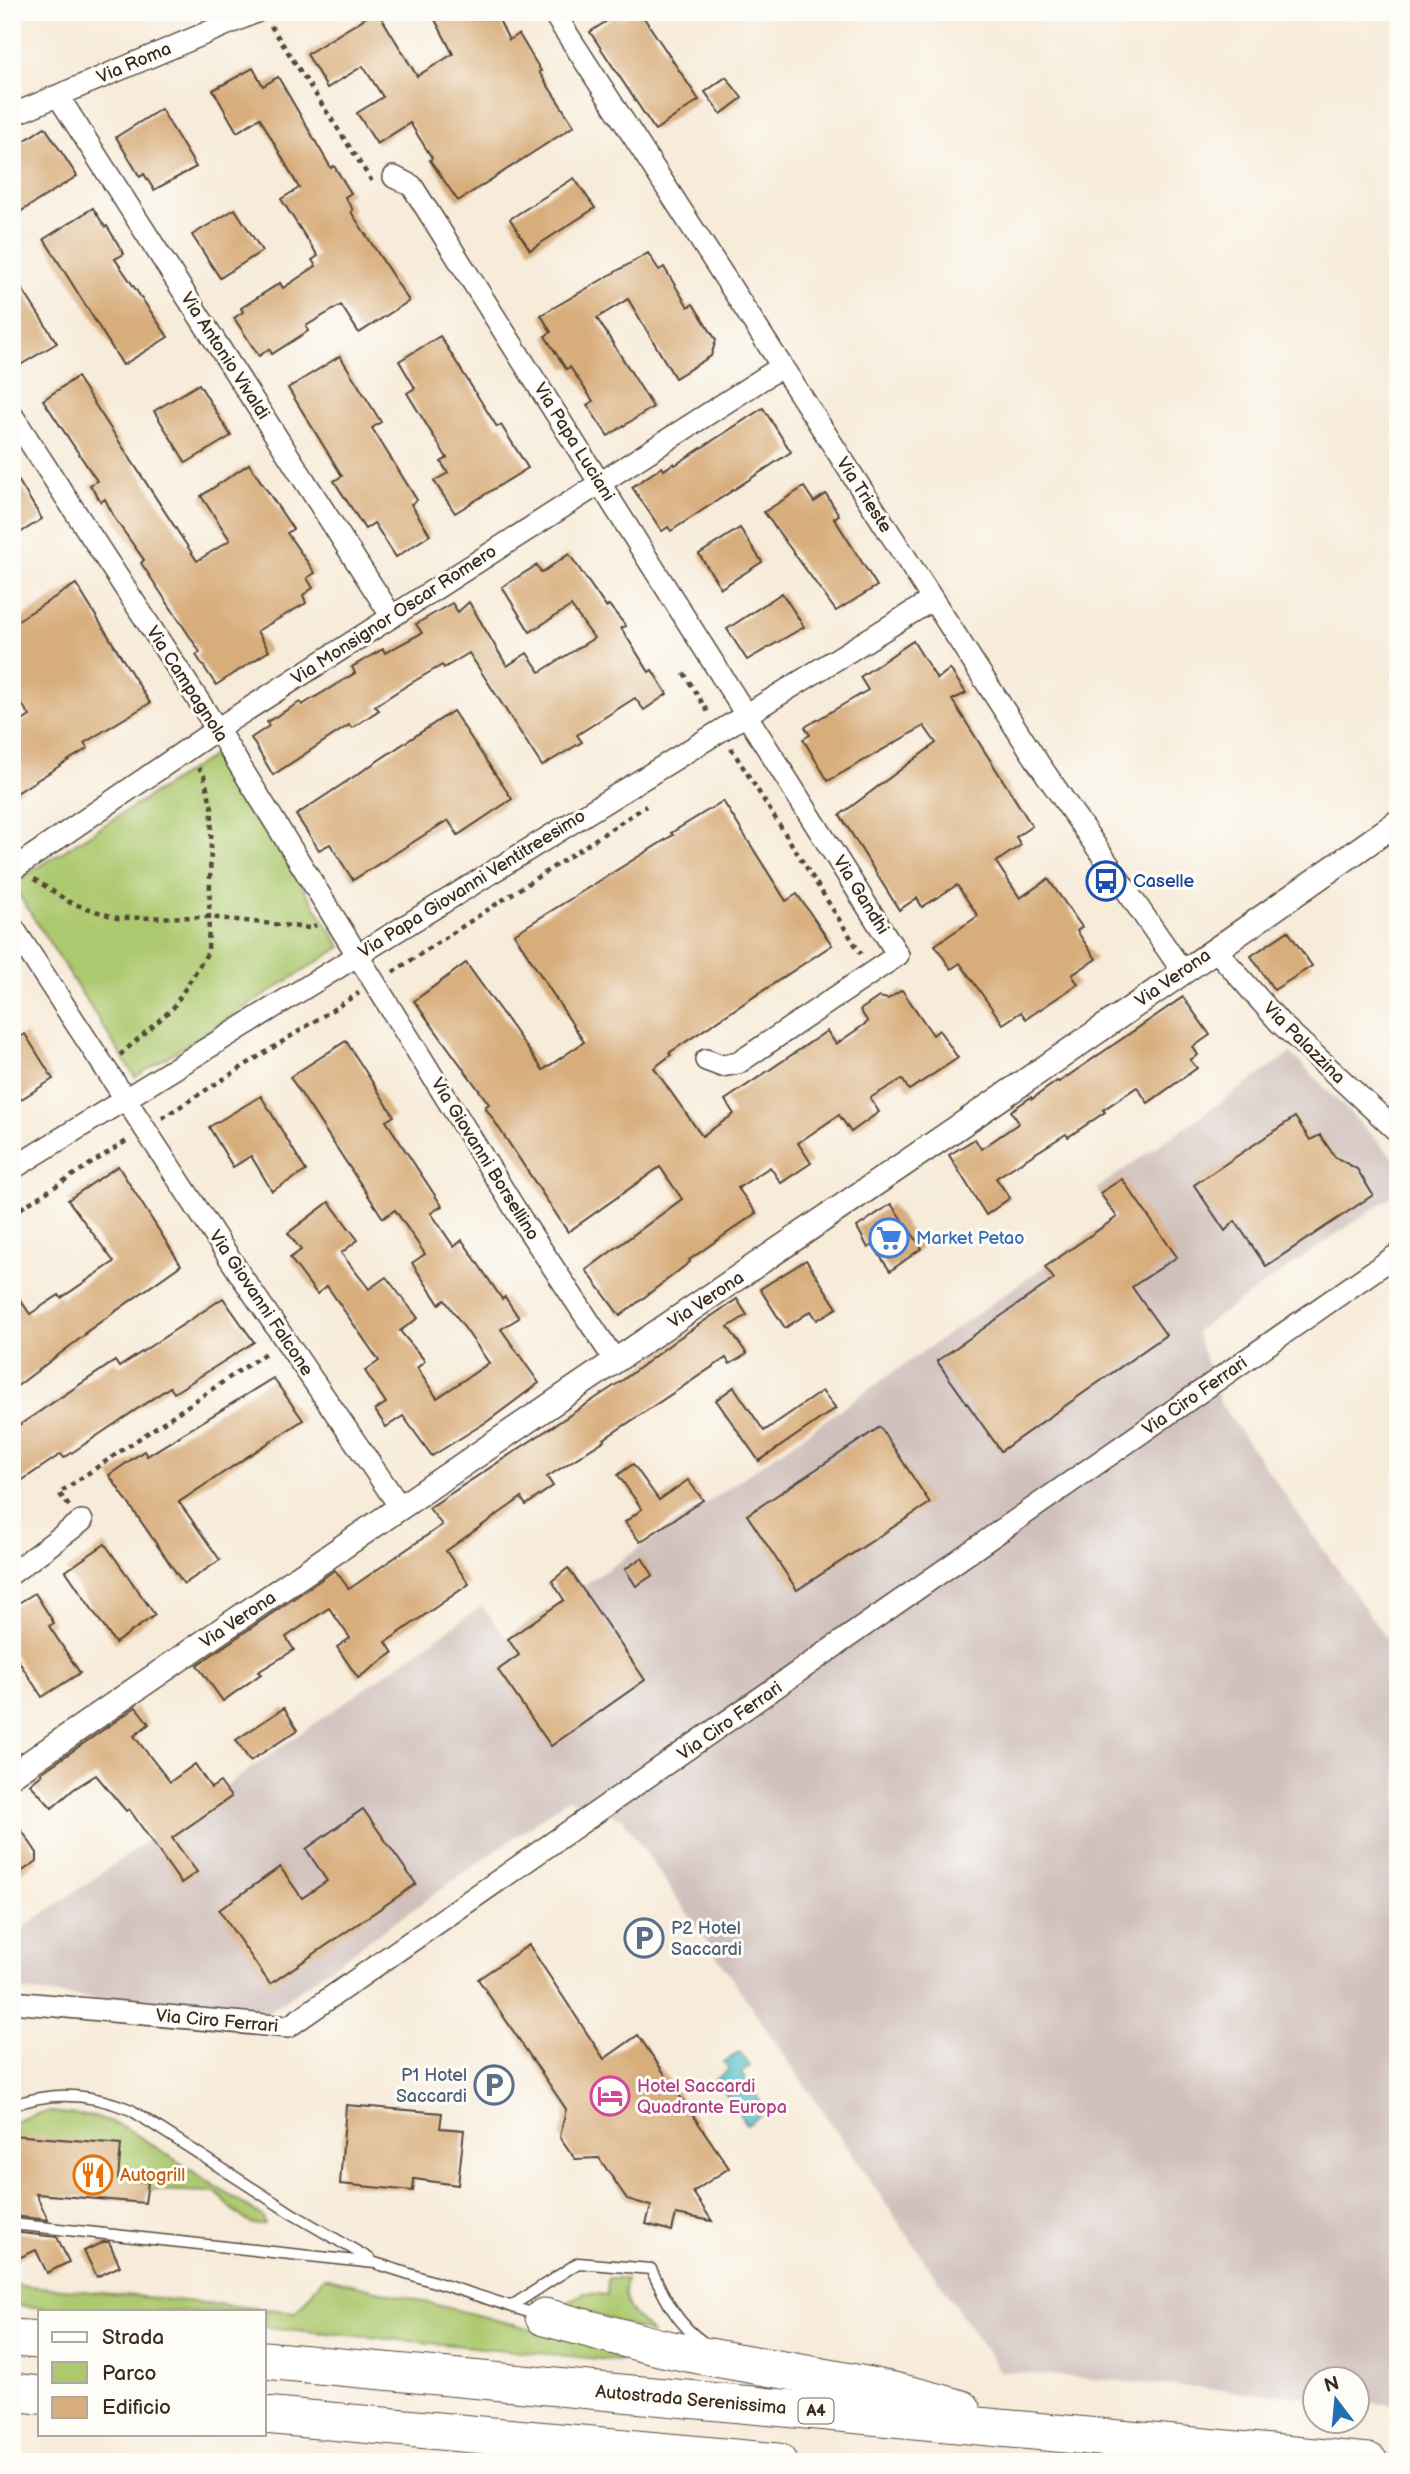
<svg xmlns="http://www.w3.org/2000/svg" width="1410" height="2474" font-family="'Balsamiq Sans',sans-serif">
<rect width="100%" height="100%" fill="#fdfcf7"/>
<filter id="ink" filterUnits="userSpaceOnUse"><feTurbulence type="fractalNoise" baseFrequency=".0143" numOctaves="2"/><feDisplacementMap in="SourceGraphic" scale="14" xChannelSelector="R" yChannelSelector="G"/><feConvolveMatrix kernelMatrix="1 2 1 2 8 2 1 2 1" color-interpolation-filters="sRGB"/></filter>
<filter id="wash" filterUnits="userSpaceOnUse"><feTurbulence type="fractalNoise" baseFrequency=".00686" numOctaves="4" result="noise"/><feDisplacementMap in="SourceGraphic" scale="28" xChannelSelector="R" yChannelSelector="G"/><feGaussianBlur stdDeviation="1.57" result="paint"/><feColorMatrix in="noise" values="0 0 0 0 0 0 0 0 0 0 0 0 0 0 0 0 0 1.4 0 .05"/><feComposite in="paint" operator="in"/></filter>
<g filter="url(#wash)">
<rect width="100%" height="100%" fill="#f7ebd9"/>
<!-- industrial -->
<path fill="#d0c0bc" d="M 1291,1053 L 1398,1162 L 1398,1192 L 1196,1331 L 1220,1403 L 1398,1655 L 1398,2405 L 1358,2401 L 1358,2380 L 1316,2380 L 1315,2398 L 1000,2371 L 623,1819 L 568,1799 L 264,2015 L 12,1990 L 12,1936 L 482,1606 L 505,1638 L 717,1496 L 1115,1217 L 1096,1189 Z"/>
<!-- green -->
<g fill="#adc970" stroke="#747a47" stroke-width="2">
<path d="M 217,753 L 341,947 L 135,1077 L 12,884 Z"/>
<path d="M 51,2112 L 97,2117 L 126,2128 L 263,2217 L 265,2224 C 247,2230 228,2203 215,2192 L 147,2190 L 147,2182 L 118,2180 L 12,2135 L 12,2123 L 35,2114 Z"/>
<path d="M 324,2277 L 577,2340 L 622,2353 L 620,2361 L 264,2327 L 264,2311 L 85,2311 L 12,2305 L 12,2284 L 296,2312 Z"/>
<path d="M 608,2279 L 626,2279 C 619,2304 636,2319 653,2334 L 564,2304 L 584,2293 L 607,2295 Z"/>
</g>
<!-- water -->
<path fill="#52c0c7" stroke="#467572" stroke-width="2" d="M 740,2052 L 750,2066 L 741,2073 L 767,2111 L 747,2125 L 716,2079 L 729,2070 L 724,2062 Z"/>
<g id="blocks">
<!-- building -->
<g fill="#d8ad7c">
<path d="M 375,12 L 378,12 L 417,76 L 453,54 L 431,12 L 495,12 L 509,40 L 519,34 L 541,71 L 539,72 L 574,126 L 458,201 L 430,160 L 432,158 L 410,123 L 377,144 L 357,113 L 383,97 L 363,66 L 327,88 L 307,54 Z"/>
<path d="M 630,12 L 640,12 L 699,100 L 655,130 L 590,32 L 616,15 L 619,20 Z"/>
<path d="M 253,68 L 263,86 L 278,77 L 331,168 L 334,166 L 351,193 L 345,197 L 353,210 L 351,212 L 409,301 L 359,333 L 341,305 L 306,326 L 308,331 L 272,354 L 269,349 L 259,356 L 234,318 L 243,312 L 241,308 L 280,283 L 283,288 L 316,266 L 312,260 L 318,256 L 281,199 L 299,188 L 260,118 L 237,132 L 213,90 Z"/>
<path d="M 726,77 L 742,98 L 721,114 L 705,92 Z"/>
<path d="M 161,109 L 196,167 L 154,190 L 144,174 L 140,177 L 116,137 Z"/>
<path d="M 45,127 L 77,176 L 12,217 L 12,149 Z"/>
<path d="M 574,178 L 595,208 L 530,250 L 510,219 Z"/>
<path d="M 93,208 L 105,227 L 107,226 L 124,254 L 115,259 L 168,337 L 123,365 L 44,239 Z"/>
<path d="M 235,209 L 262,251 L 220,278 L 192,235 Z"/>
<path d="M 648,253 L 659,270 L 664,267 L 688,307 L 693,304 L 716,340 L 711,356 L 675,378 L 628,299 L 597,318 L 653,407 L 608,436 L 587,405 L 593,401 L 570,367 L 566,369 L 545,336 L 551,332 L 541,315 Z"/>
<path d="M 12,273 L 57,343 L 12,370 Z"/>
<path d="M 440,336 L 497,427 L 501,425 L 528,468 L 455,513 L 434,481 L 448,473 L 441,462 L 447,458 L 407,393 L 415,388 L 399,361 Z"/>
<path d="M 340,356 L 381,422 L 372,428 L 417,500 L 411,504 L 430,535 L 396,557 L 374,523 L 365,529 L 334,481 L 342,476 L 288,388 Z"/>
<path d="M 77,377 L 197,561 L 230,540 L 201,496 L 249,464 L 293,529 L 287,533 L 315,573 L 307,578 L 313,588 L 303,595 L 306,603 L 257,631 L 269,651 L 216,685 L 196,655 L 200,652 L 141,563 L 144,560 L 115,519 L 105,499 L 101,502 L 90,485 L 97,481 L 43,400 Z"/>
<path d="M 199,384 L 231,436 L 186,463 L 154,411 Z"/>
<path d="M 763,408 L 791,452 L 671,531 L 668,527 L 662,531 L 632,487 L 662,467 L 664,470 L 674,463 L 675,465 Z"/>
<path d="M 12,470 L 42,519 L 12,538 Z"/>
<path d="M 804,487 L 814,502 L 826,494 L 839,515 L 834,518 L 877,586 L 836,611 L 764,512 Z"/>
<path d="M 740,528 L 762,562 L 721,588 L 699,554 Z"/>
<path d="M 569,554 L 606,607 L 609,605 L 626,626 L 621,628 L 649,672 L 652,670 L 667,694 L 644,710 L 635,698 L 577,735 L 582,742 L 542,766 L 469,653 L 444,668 L 442,665 L 406,686 L 375,706 L 379,710 L 352,728 L 349,725 L 273,775 L 251,738 L 269,726 L 267,722 L 300,702 L 302,705 L 355,673 L 352,667 L 383,649 L 385,653 L 422,633 L 416,624 L 452,603 L 458,612 L 469,602 L 507,666 L 527,653 L 540,672 L 594,638 L 571,606 L 530,632 L 502,587 L 537,565 L 541,573 Z"/>
<path d="M 76,584 L 150,703 L 84,743 L 88,748 L 12,796 L 12,728 L 30,716 L 12,690 L 12,624 Z"/>
<path d="M 782,593 L 804,627 L 747,660 L 727,629 Z"/>
<path d="M 913,641 L 937,679 L 950,669 L 966,693 L 952,700 L 1032,826 L 1016,837 L 1021,845 L 996,862 L 1020,898 L 1048,879 L 1082,927 L 1077,931 L 1096,959 L 1072,975 L 1078,984 L 1026,1019 L 1021,1012 L 1003,1024 L 960,963 L 951,969 L 935,945 L 978,916 L 957,885 L 922,907 L 917,898 L 899,910 L 840,815 L 936,743 L 924,726 L 828,781 L 803,739 L 810,735 L 805,727 L 868,690 L 860,677 Z"/>
<path d="M 453,711 L 512,799 L 458,835 L 448,820 L 353,880 L 330,844 L 319,850 L 296,815 Z"/>
<path d="M 723,801 L 786,901 L 797,894 L 832,945 L 669,1053 L 671,1055 L 654,1068 L 702,1136 L 734,1114 L 725,1100 L 827,1031 L 836,1044 L 868,1022 L 860,1010 L 879,997 L 888,999 L 902,990 L 933,1035 L 939,1030 L 958,1058 L 909,1090 L 902,1079 L 870,1098 L 879,1112 L 851,1132 L 839,1115 L 798,1143 L 811,1163 L 781,1183 L 770,1167 L 738,1188 L 756,1213 L 689,1260 L 690,1262 L 620,1316 L 586,1270 L 682,1199 L 660,1167 L 568,1232 L 485,1107 L 489,1104 L 414,1001 L 466,963 L 543,1070 L 584,1042 L 514,934 L 673,835 L 671,833 Z"/>
<path d="M 1288,931 L 1312,966 L 1274,990 L 1251,956 Z"/>
<path d="M 1183,997 L 1210,1035 L 1193,1047 L 1198,1055 L 1190,1060 L 1197,1068 L 1148,1103 L 1137,1087 L 1103,1110 L 1105,1112 L 1068,1137 L 1066,1134 L 996,1178 L 1010,1198 L 986,1215 L 949,1155 L 975,1139 L 981,1149 L 1019,1123 L 1011,1111 L 1031,1097 L 1032,1099 L 1057,1081 L 1059,1082 Z"/>
<path d="M 25,1034 L 53,1079 L 12,1105 L 12,1042 Z"/>
<path d="M 346,1041 L 394,1116 L 386,1121 L 442,1206 L 431,1213 L 454,1247 L 462,1240 L 502,1299 L 505,1297 L 519,1318 L 501,1329 L 539,1383 L 488,1421 L 432,1456 L 403,1416 L 386,1427 L 375,1410 L 386,1403 L 365,1371 L 379,1361 L 327,1286 L 317,1294 L 290,1258 L 301,1250 L 288,1233 L 329,1202 L 358,1240 L 341,1253 L 369,1289 L 386,1277 L 418,1318 L 400,1331 L 425,1361 L 417,1368 L 437,1398 L 489,1363 L 445,1300 L 439,1304 L 412,1263 L 425,1254 L 395,1210 L 383,1218 L 290,1077 Z"/>
<path d="M 261,1096 L 306,1171 L 272,1191 L 251,1156 L 233,1167 L 209,1127 Z"/>
<path d="M 1295,1117 L 1310,1140 L 1320,1135 L 1335,1157 L 1357,1169 L 1373,1195 L 1266,1266 L 1235,1221 L 1225,1231 L 1194,1185 Z"/>
<path d="M 118,1166 L 181,1265 L 85,1333 L 86,1334 L 12,1390 L 12,1288 L 30,1314 L 59,1295 L 61,1298 L 114,1262 L 68,1200 Z"/>
<path d="M 1122,1179 L 1177,1257 L 1132,1287 L 1166,1335 L 1001,1451 L 937,1361 L 1054,1279 L 1045,1267 L 1117,1217 L 1100,1193 Z"/>
<path d="M 891,1204 L 922,1248 L 890,1271 L 873,1245 L 868,1248 L 857,1227 Z"/>
<path d="M 806,1260 L 837,1308 L 817,1320 L 811,1311 L 785,1328 L 760,1289 Z"/>
<path d="M 223,1298 L 254,1342 L 174,1393 L 170,1387 L 64,1458 L 61,1454 L 12,1487 L 12,1430 L 115,1361 L 119,1367 Z"/>
<path d="M 737,1299 L 747,1315 L 728,1327 L 747,1354 L 730,1364 L 726,1358 L 604,1439 L 605,1440 L 547,1477 L 553,1486 L 526,1505 L 521,1498 L 446,1551 L 469,1584 L 386,1642 L 393,1653 L 358,1678 L 337,1647 L 350,1638 L 329,1608 L 286,1637 L 294,1650 L 258,1672 L 261,1674 L 223,1701 L 197,1665 L 335,1570 L 349,1589 L 442,1525 L 429,1508 L 623,1380 L 676,1340 Z"/>
<path d="M 273,1378 L 303,1420 L 179,1502 L 220,1560 L 184,1584 L 109,1475 L 144,1451 L 147,1456 Z"/>
<path d="M 734,1387 L 764,1431 L 822,1391 L 836,1408 L 759,1461 L 716,1400 Z"/>
<path d="M 880,1427 L 930,1503 L 797,1590 L 747,1515 Z"/>
<path d="M 633,1464 L 659,1500 L 688,1480 L 703,1500 L 640,1542 L 625,1522 L 642,1509 L 618,1475 Z"/>
<path d="M 105,1544 L 155,1615 L 115,1643 L 66,1571 Z"/>
<path d="M 642,1558 L 653,1575 L 636,1586 L 625,1569 Z"/>
<path d="M 568,1568 L 645,1680 L 551,1746 L 498,1670 L 519,1655 L 508,1639 L 564,1600 L 552,1581 Z"/>
<path d="M 35,1593 L 54,1623 L 49,1626 L 80,1673 L 42,1697 L 12,1651 L 12,1607 Z"/>
<path d="M 136,1707 L 149,1724 L 134,1736 L 170,1782 L 195,1764 L 211,1788 L 220,1782 L 231,1797 L 172,1838 L 197,1872 L 181,1883 L 129,1809 L 126,1811 L 96,1775 L 74,1789 L 52,1808 L 30,1784 L 42,1775 L 41,1773 Z"/>
<path d="M 284,1708 L 298,1730 L 250,1761 L 236,1740 Z"/>
<path d="M 363,1809 L 416,1884 L 270,1984 L 219,1910 L 280,1867 L 302,1898 L 327,1881 L 306,1849 Z"/>
<path d="M 12,1816 L 37,1853 L 37,1861 L 12,1878 Z"/>
<path d="M 529,1945 L 604,2059 L 638,2035 L 729,2168 L 693,2192 L 712,2221 L 676,2214 L 672,2231 L 646,2224 L 651,2206 L 627,2199 L 599,2158 L 575,2159 L 560,2137 L 566,2109 L 478,1979 Z"/>
<path d="M 346,2105 L 442,2113 L 440,2128 L 464,2130 L 458,2185 L 414,2179 L 413,2191 L 340,2184 Z"/>
<path d="M 12,2135 L 121,2144 L 118,2180 L 148,2182 L 145,2203 L 36,2194 L 48,2220 L 12,2216 Z"/>
<path d="M 12,2232 L 57,2237 L 69,2262 L 47,2273 L 36,2250 L 12,2261 Z"/>
<path d="M 103,2242 L 109,2242 L 120,2266 L 97,2277 L 84,2251 Z"/>
</g>
</g>
</g>
<g filter="url(#ink)">
<use href="#blocks" fill-opacity="0" stroke="#57473a" stroke-width="2"/>
<g fill="none" stroke-linecap="round" stroke-linejoin="round">
<!-- service casing -->
<g stroke="#57473a" stroke-width="13">
<g id="service">
<path d="M 12,2106 C 52,2090 92,2094 131,2110 L 291,2213 L 370,2259"/>
<path d="M 12,2224 L 375,2263 L 538,2315"/>
<path d="M 513,2305 L 578,2263 L 651,2269 C 665,2298 676,2323 703,2342"/>
</g>
</g>
<!-- minor casing -->
<g stroke="#57473a" stroke-width="24">
<g id="minor">
<path d="M 553,12 L 1039,764 L 1183,972"/>
<path d="M 58,96 L 392,617"/>
<path d="M 12,115 L 256,12"/>
<path d="M 394,177 L 412,186 L 898,955 L 738,1063 L 722,1066 L 706,1060"/>
<path d="M 12,415 L 217,729 L 525,1225 L 616,1362"/>
<path d="M 12,870 L 217,729 L 781,367"/>
<path d="M 12,926 L 242,1277 L 400,1507"/>
<path d="M 1215,949 L 1280,1023 L 1398,1132"/>
<path d="M 12,1169 L 932,600"/>
<path d="M 12,1573 L 82,1521"/>
<path d="M 12,2002 L 288,2027 L 1398,1254"/>
</g>
</g>
<!-- tertiary casing -->
<g stroke="#57473a" stroke-width="27">
<path id="tertiary" d="M 12,1775 C 472,1454 940,1145 1398,822"/>
</g>
<!-- motorway casing -->
<g stroke="#57473a" stroke-width="39">
<g id="motorway">
<path d="M 544,2317 C 584,2327 623,2339 663,2348 C 763,2369 864,2379 962,2409"/>
<path d="M 12,2338 L 40,2340"/>
<path d="M 264,2360 L 1369,2462"/>
<path d="M 12,2392 L 40,2395"/>
<path d="M 264,2415 L 778,2462"/>
</g>
</g>
<!-- path -->
<g stroke="#57473a" stroke-width="4.5" stroke-dasharray="5 5" stroke-linecap="butt">
<path d="M 271,26 L 373,183"/>
<path d="M 684,673 L 709,714"/>
<path d="M 731,748 L 861,954"/>
<path d="M 34,879 L 71,903 L 117,918 L 209,917 L 309,928 L 316,925"/>
<path d="M 393,972 L 646,806"/>
<path d="M 120,1055 L 173,1008 L 208,952 L 212,808 L 204,776 L 199,768"/>
<path d="M 162,1118 L 359,993"/>
<path d="M 12,1214 L 128,1140"/>
<path d="M 69,1506 L 59,1493 L 267,1352"/>
</g>
<!-- service -->
<use href="#service" stroke="#fff" stroke-width="10"/>
<!-- minor -->
<use href="#minor" stroke="#fff" stroke-width="21"/>
<!-- tertiary -->
<use href="#tertiary" stroke="#fff" stroke-width="24"/>
<!-- motorway -->
<use href="#motorway" stroke="#fff" stroke-width="37"/>
</g>
</g>
<!-- icons -->
<defs>
<g id="bus-ring" transform="scale(2.0125)"><circle r="9.5" fill="#fdfcf7" stroke="#1a4fb4" stroke-width="1.5"/><path d="M-5-6H5V4H4V6H2V4H-2V6H-4V4H-5ZM-3.5-4V0h7V-4ZM-3.5 1.2v1.5H-2V1.2ZM2 1.2v1.5H3.5V1.2Z" fill="#1a4fb4"/></g>
<g id="supermarket-ring" transform="scale(2.0125)"><circle r="9.5" fill="#fdfcf7" stroke="#3f7fe0" stroke-width="1.5"/><path d="M-6-5.5h2.5l.6 2H6L4.5 2H-2.5L-4.4-4H-6ZM-1.5 3.2a1.3 1.3 0 1 0 .1 0ZM3 3.2a1.3 1.3 0 1 0 .1 0Z" fill="#3f7fe0"/></g>
<g id="parking-ring" transform="scale(2.0125)"><circle r="9.5" fill="#fdfcf7" stroke="#5c6f8a" stroke-width="1.5"/><path d="M-3.5-5.5H1a3.5 3.5 0 0 1 0 7H-1V5.5H-3.5ZM-1-3.4V-.6H.8a1.4 1.4 0 0 0 0-2.8Z" fill="#5c6f8a"/></g>
<g id="hotel-ring" transform="scale(2.0125)"><circle r="9.5" fill="#fdfcf7" stroke="#d1479c" stroke-width="1.5"/><path d="M-6-4.5h1.5V1H6V5H4.5V3h-9V5H-6ZM-4 0a1.8 1.8 0 1 1 3.6 0ZM.5 0V-2.5h3Q6-2.5 6 0Z" fill="#d1479c"/></g>
<g id="restaurant-ring" transform="scale(2.0125)"><circle r="9.5" fill="#fdfcf7" stroke="#e8710a" stroke-width="1.5"/><path d="M-5-6h1v4h1v-4h1v4h1v-4h1v5L-1.5 .5V6h-2V.5L-5-1ZM5-6V6H3V1.5H1.5Q1.5-4 5-6Z" fill="#e8710a"/></g>
</defs>
<g fill-rule="evenodd">
<use href="#bus-ring" x="1106" y="881"/>
<use href="#supermarket-ring" x="889" y="1238"/>
<use href="#parking-ring" x="644" y="1938"/>
<use href="#parking-ring" x="494" y="2085"/>
<use href="#hotel-ring" x="610" y="2096"/>
<use href="#restaurant-ring" x="93" y="2175"/>
</g>
<g text-anchor="middle" dominant-baseline="central" stroke-width="6" stroke-linejoin="round" paint-order="stroke">
<!-- shield labels -->
<rect fill="#fdfcf7" stroke="#75695f" stroke-width="2" x="798.5" y="2398.5" width="35" height="25" rx="5"/>
<g font-size="16" font-weight="bold" fill="#3b2a1e">
<text x="816" y="2411">A4</text>
</g>
<!-- street labels -->
<g font-size="18" fill="#3b2a1e" stroke="#fdfcf7">
<text transform="translate(134 63) rotate(-23)">Via Roma</text>
<text transform="translate(225 356) rotate(57)">Via Antonio Vivaldi</text>
<text transform="translate(574 442) rotate(58)">Via Papa Luciani</text>
<text transform="translate(864 495) rotate(57)">Via Trieste</text>
<text transform="translate(394 615) rotate(-33)">Via Monsignor Oscar Romero</text>
<text transform="translate(187 684) rotate(57)">Via Campagnola</text>
<text transform="translate(472 884) rotate(-32)">Via Papa Giovanni Ventitreesimo</text>
<text transform="translate(861 895) rotate(58)">Via Gandhi</text>
<text transform="translate(1173 978) rotate(-35)">Via Verona</text>
<text transform="translate(1304 1043) rotate(45)">Via Palazzina</text>
<text transform="translate(485 1159) rotate(58)">Via Giovanni Borsellino</text>
<text transform="translate(706 1300) rotate(-34)">Via Verona</text>
<text transform="translate(261 1303) rotate(56)">Via Giovanni Falcone</text>
<text transform="translate(1195 1396) rotate(-35)">Via Ciro Ferrari</text>
<text transform="translate(238 1620) rotate(-34)">Via Verona</text>
<text transform="translate(730 1721) rotate(-35)">Via Ciro Ferrari</text>
<text transform="translate(217 2021) rotate(5)">Via Ciro Ferrari</text>
<text transform="translate(691 2400) rotate(5)">Autostrada Serenissima</text>
</g>
<!-- transit labels -->
<g font-size="18" fill="#164399" stroke="#fdfcf7" text-anchor="start">
<text x="1133" y="881">Caselle</text>
</g>
<!-- shop labels -->
<g font-size="18" fill="#366cbe" stroke="#fdfcf7" text-anchor="start">
<text x="916" y="1238">Market Petao</text>
</g>
<!-- service labels -->
<g font-size="18" fill="#4e5e75" stroke="#fdfcf7" text-anchor="start">
<text x="671" y="1928">P2 Hotel<tspan x="671" dy="21">Saccardi</tspan></text>
<text x="467" y="2075" text-anchor="end">P1 Hotel<tspan x="467" dy="21">Saccardi</tspan></text>
</g>
<!-- hotel labels -->
<g font-size="18" fill="#b23c85" stroke="#fdfcf7" text-anchor="start">
<text x="637" y="2086">Hotel Saccardi<tspan x="637" dy="21">Quadrante Europa</tspan></text>
</g>
<!-- food labels -->
<g font-size="18" fill="#c56008" stroke="#fdfcf7" text-anchor="start">
<text x="120" y="2175">Autogrill</text>
</g>
</g>
<!-- margin -->
<rect width="1410" height="2474" fill="none" stroke="#fdfcf7" stroke-width="42"/>
<!-- legend -->
<rect x="38" y="2310" width="228" height="126" fill="#fdfcf7" stroke="#afa8a0" stroke-width="2"/>
<rect x="52" y="2332" width="35" height="10" fill="#ffffff" stroke="#afa8a0" stroke-width="2"/>
<text x="102" y="2344" font-size="21" fill="#3b2a1e">Strada</text>
<rect x="52" y="2362" width="35" height="21" fill="#adc970" stroke="#afa8a0" stroke-width="2"/>
<text x="102" y="2380" font-size="21" fill="#3b2a1e">Parco</text>
<rect x="52" y="2397" width="35" height="21" fill="#d8ad7c" stroke="#afa8a0" stroke-width="2"/>
<text x="102" y="2414" font-size="21" fill="#3b2a1e">Edificio</text>
<!-- north arrow -->
<g transform="translate(1336 2400) rotate(344)"><circle r="33" fill="#fdfcf7" stroke="#afa8a0" stroke-width="2"/>
<path d="M0-5L12 26L0 18L-12 26Z" fill="#1f6fb2"/>
<text y="-10" font-size="19" font-weight="bold" text-anchor="middle" fill="#3b2a1e">N</text>
</g>
</svg>
